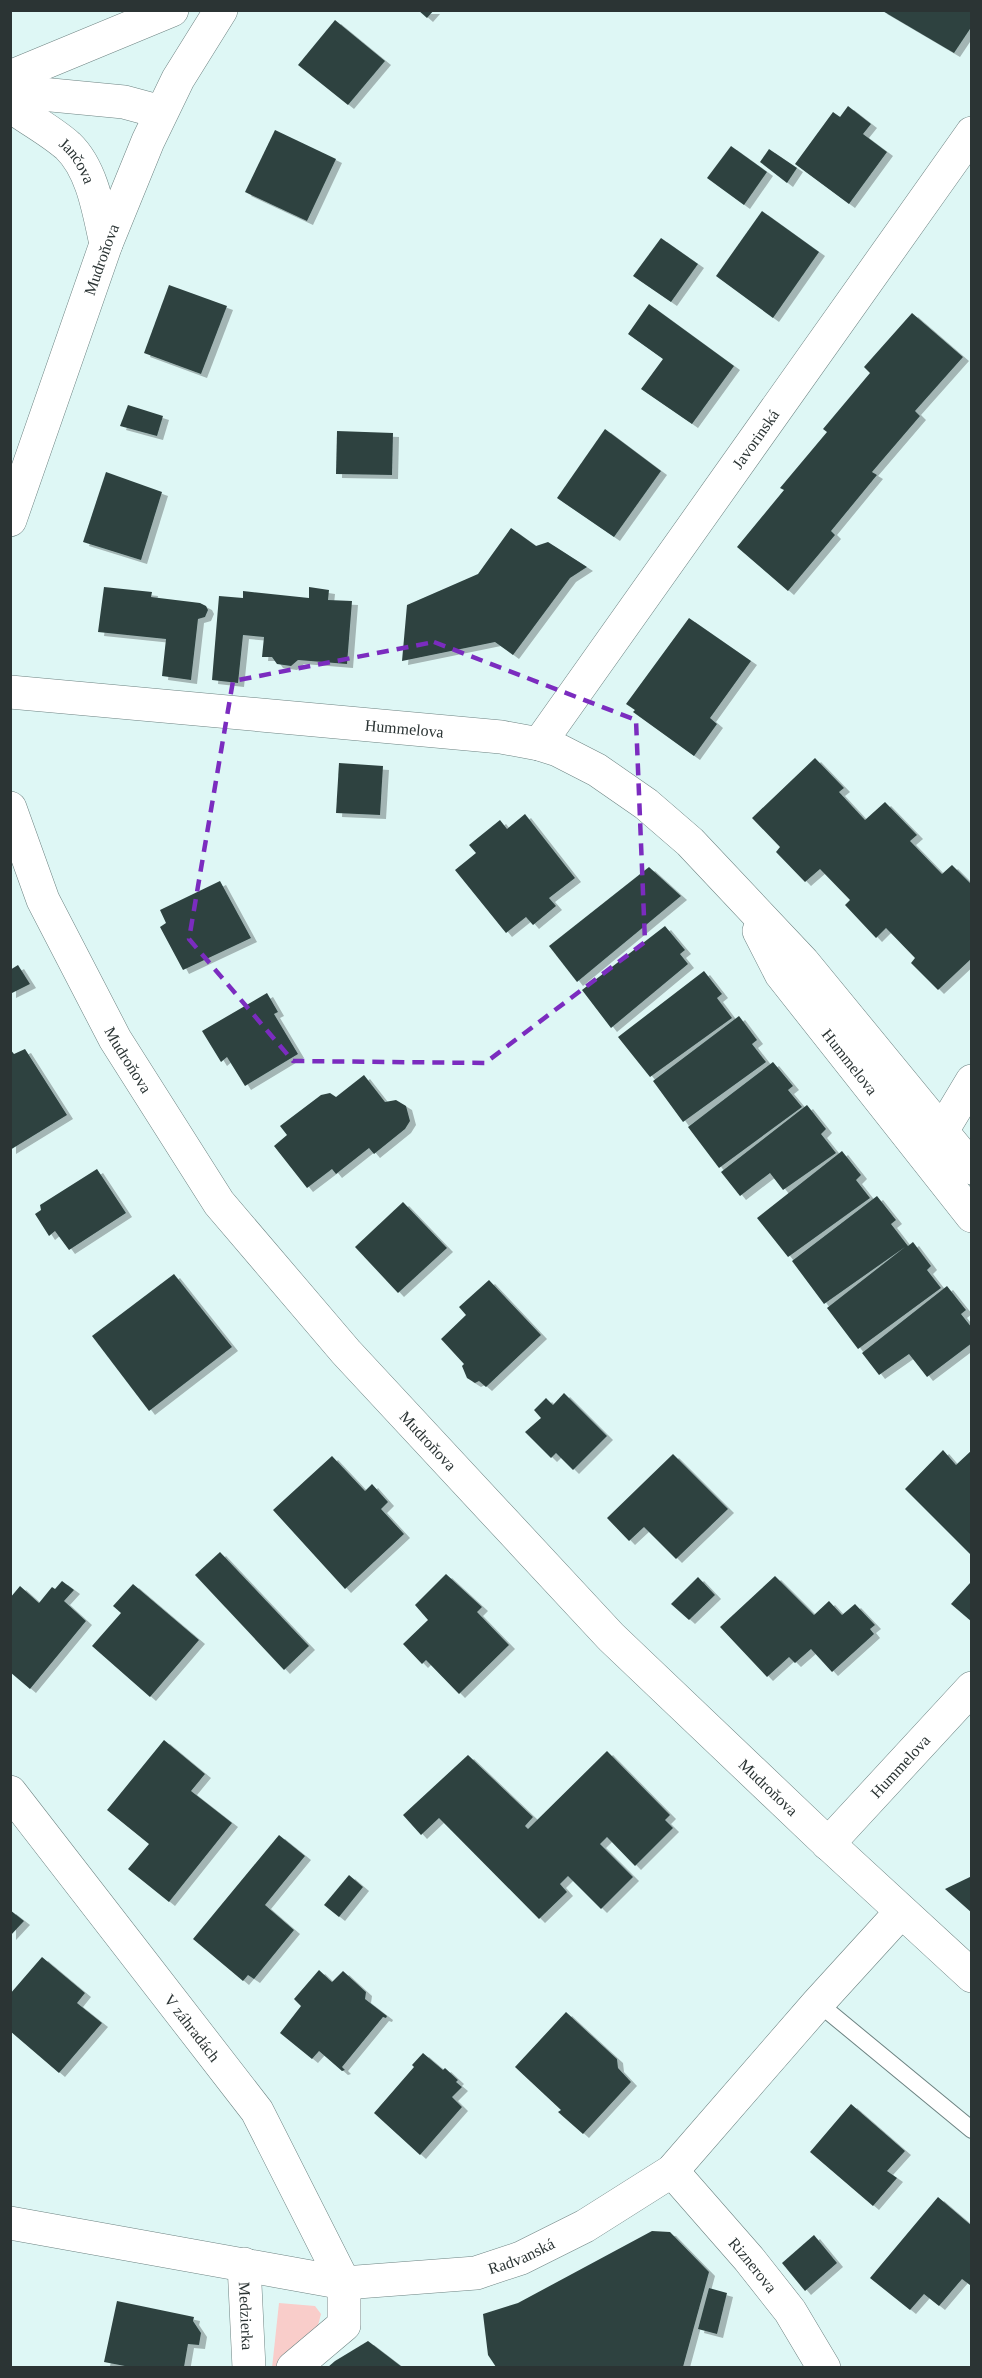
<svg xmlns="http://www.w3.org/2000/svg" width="982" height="2378" font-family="Georgia,serif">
<defs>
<filter id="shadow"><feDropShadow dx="6" dy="4" stdDeviation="0" flood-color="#0004"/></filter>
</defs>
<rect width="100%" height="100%" fill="#def7f5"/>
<!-- green -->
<path fill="#f9cdca" d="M 279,2303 L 315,2306 L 321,2314 L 316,2333 L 282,2367 L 272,2368 Z"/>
<!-- building -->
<g fill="#2e4341" filter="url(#shadow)">
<path d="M 418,10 L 434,10 L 427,18 Z"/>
<path d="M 881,10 L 972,10 L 972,26 L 954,53 Z"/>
<path d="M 335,20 L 385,61 L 348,105 L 298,65 Z"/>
<path d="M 848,106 L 871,124 L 863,134 L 887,152 L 849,204 L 795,164 L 833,112 L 840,117 Z"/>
<path d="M 275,130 L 336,159 L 307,221 L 245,192 Z"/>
<path d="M 731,146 L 767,172 L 744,205 L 707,178 Z"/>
<path d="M 769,149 L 797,168 L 787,183 L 760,162 Z"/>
<path d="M 762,211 L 819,252 L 773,318 L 716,276 Z"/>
<path d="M 661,238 L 698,264 L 671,302 L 633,276 Z"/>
<path d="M 169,285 L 227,306 L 201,374 L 144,353 Z"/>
<path d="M 649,304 L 734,366 L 692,424 L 641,389 L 663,359 L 628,334 Z"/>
<path d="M 912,313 L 963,357 L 915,411 L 920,416 L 872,472 L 877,475 L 831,531 L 835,535 L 788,591 L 737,547 L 784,490 L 780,488 L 827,432 L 823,429 L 870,373 L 864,367 Z"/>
<path d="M 128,405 L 163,416 L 157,436 L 120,426 Z"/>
<path d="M 605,429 L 661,471 L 614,537 L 557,498 Z"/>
<path d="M 337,431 L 393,433 L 392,475 L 336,474 Z"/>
<path d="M 106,472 L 162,492 L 141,560 L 83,542 Z"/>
<path d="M 511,528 L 536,546 L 548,542 L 587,567 L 570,578 L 513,655 L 495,642 L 402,661 L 407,605 L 478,574 Z"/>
<path d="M 104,587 L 152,592 L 151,597 L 200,603 L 206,606 L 208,610 L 205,617 L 198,619 L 191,680 L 162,676 L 166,639 L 98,632 Z"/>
<path d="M 309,587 L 329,590 L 328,600 L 352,601 L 347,664 L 298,660 L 291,666 L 277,664 L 272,657 L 262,657 L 264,637 L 243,635 L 238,683 L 212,680 L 219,596 L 243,598 L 243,591 L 309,598 Z"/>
<path d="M 689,618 L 751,661 L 710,718 L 717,724 L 694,756 L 633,712 L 635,710 L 626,704 Z"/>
<path d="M 815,758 L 844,788 L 839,792 L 865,820 L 885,802 L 917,835 L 910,841 L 942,874 L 952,865 L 972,885 L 972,958 L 938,990 L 911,963 L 915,958 L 886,928 L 876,938 L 845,905 L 850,900 L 820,869 L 805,882 L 776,852 L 780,847 L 752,818 Z"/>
<path d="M 339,763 L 383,766 L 380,815 L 336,813 Z"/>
<path d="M 525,814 L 575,878 L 549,898 L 556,906 L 533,925 L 526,917 L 506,933 L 455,870 L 476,853 L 469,845 L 500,820 L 507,829 Z"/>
<path d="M 649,867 L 681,896 L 577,982 L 549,946 Z"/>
<path d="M 220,881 L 251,938 L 183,970 L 160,927 L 166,923 L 160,910 Z"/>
<path d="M 665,926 L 685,950 L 680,954 L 688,964 L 611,1028 L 582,990 Z"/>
<path d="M 18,965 L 30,984 L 10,994 L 10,970 Z"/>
<path d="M 704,971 L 722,994 L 717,998 L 732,1018 L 650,1077 L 618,1037 Z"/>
<path d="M 267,993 L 278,1012 L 274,1014 L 298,1054 L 245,1086 L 227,1057 L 221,1062 L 202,1031 Z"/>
<path d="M 739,1016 L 757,1040 L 752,1044 L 766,1062 L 683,1122 L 653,1081 Z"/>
<path d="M 10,1049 L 14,1054 L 25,1049 L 67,1115 L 10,1150 Z"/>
<path d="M 773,1062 L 793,1086 L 788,1090 L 802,1107 L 719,1168 L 688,1127 Z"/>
<path d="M 364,1075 L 385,1102 L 396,1100 L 406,1106 L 410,1121 L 405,1129 L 374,1154 L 369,1148 L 336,1174 L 332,1169 L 307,1188 L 274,1146 L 287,1135 L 280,1126 L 321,1095 L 330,1093 L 336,1097 Z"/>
<path d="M 807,1105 L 826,1129 L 821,1134 L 836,1153 L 783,1190 L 770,1173 L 740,1196 L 721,1172 Z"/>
<path d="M 842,1151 L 861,1175 L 856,1180 L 870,1198 L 788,1257 L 757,1218 Z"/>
<path d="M 97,1169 L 126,1213 L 69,1250 L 55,1231 L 49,1236 L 35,1214 L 41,1210 L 40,1205 Z"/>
<path d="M 877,1196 L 896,1220 L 891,1224 L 908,1246 L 913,1242 L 931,1266 L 927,1270 L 941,1288 L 858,1349 L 827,1308 L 905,1247 L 824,1304 L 792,1261 Z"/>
<path d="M 403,1202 L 447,1248 L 398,1293 L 355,1247 Z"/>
<path d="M 174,1274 L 232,1347 L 149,1411 L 92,1336 Z"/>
<path d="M 489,1280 L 541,1335 L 486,1387 L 479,1381 L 475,1383 L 467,1378 L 462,1366 L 464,1364 L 441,1339 L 466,1315 L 459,1307 Z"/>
<path d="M 947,1286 L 966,1310 L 961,1314 L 972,1328 L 972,1343 L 927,1377 L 909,1354 L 879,1375 L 862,1353 Z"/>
<path d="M 564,1393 L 607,1436 L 573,1470 L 556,1453 L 551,1458 L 525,1432 L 541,1418 L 534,1410 L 546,1398 L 553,1405 Z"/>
<path d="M 943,1450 L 956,1465 L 972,1450 L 972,1556 L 905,1489 Z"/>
<path d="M 673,1454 L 728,1509 L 676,1559 L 644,1527 L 629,1541 L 607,1518 Z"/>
<path d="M 332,1456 L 365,1491 L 372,1484 L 388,1502 L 381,1509 L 404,1534 L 345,1589 L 273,1510 Z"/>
<path d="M 220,1552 L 309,1646 L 284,1670 L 195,1575 Z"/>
<path d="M 446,1574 L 482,1607 L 477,1612 L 509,1645 L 459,1694 L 426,1660 L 422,1664 L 403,1644 L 428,1620 L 415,1605 Z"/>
<path d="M 775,1576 L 814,1615 L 829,1601 L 842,1615 L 855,1604 L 875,1625 L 870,1629 L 874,1634 L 832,1672 L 811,1649 L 795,1663 L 789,1657 L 767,1677 L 720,1627 Z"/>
<path d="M 698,1577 L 715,1595 L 689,1620 L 671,1604 Z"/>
<path d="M 62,1581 L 74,1590 L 64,1601 L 86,1621 L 30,1689 L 10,1672 L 10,1598 L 20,1586 L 39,1603 L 52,1587 L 55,1589 Z"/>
<path d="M 970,1583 L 972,1584 L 972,1622 L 951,1604 Z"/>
<path d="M 133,1584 L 199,1640 L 150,1697 L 92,1646 L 121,1613 L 113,1606 Z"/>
<path d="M 164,1740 L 205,1774 L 191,1791 L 232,1823 L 169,1902 L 128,1869 L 149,1844 L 107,1810 Z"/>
<path d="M 607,1751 L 670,1815 L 665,1820 L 673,1828 L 635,1866 L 607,1837 L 600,1844 L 633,1877 L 601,1909 L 568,1876 L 560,1884 L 567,1892 L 539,1919 L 439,1818 L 421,1835 L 403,1815 L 468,1755 L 533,1817 L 525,1826 L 528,1829 Z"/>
<path d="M 279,1835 L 305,1856 L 265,1905 L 294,1930 L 254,1979 L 248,1975 L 243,1981 L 193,1939 Z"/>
<path d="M 349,1875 L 363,1887 L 339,1917 L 324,1905 Z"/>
<path d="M 972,1876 L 972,1913 L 945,1889 Z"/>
<path d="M 10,1910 L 24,1921 L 10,1936 Z"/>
<path d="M 42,1957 L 85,1993 L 77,2003 L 102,2023 L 59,2073 L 10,2031 L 10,1994 Z"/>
<path d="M 319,1970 L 332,1982 L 343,1971 L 366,1992 L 365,1999 L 387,2016 L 386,2018 L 383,2017 L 342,2067 L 345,2070 L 342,2071 L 319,2051 L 312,2059 L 280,2033 L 301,2006 L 294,1999 Z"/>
<path d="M 566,2012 L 617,2059 L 618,2068 L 631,2082 L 583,2134 L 558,2112 L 561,2110 L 515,2067 Z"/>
<path d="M 423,2053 L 443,2070 L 445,2068 L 458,2080 L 456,2082 L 462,2087 L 452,2097 L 462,2107 L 420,2155 L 374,2113 L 414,2067 L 412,2065 Z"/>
<path d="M 851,2104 L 905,2151 L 887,2171 L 897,2178 L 873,2206 L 810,2152 Z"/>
<path d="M 938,2197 L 972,2226 L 972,2284 L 970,2285 L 962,2279 L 939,2306 L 924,2294 L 910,2310 L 870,2278 Z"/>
<path d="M 652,2231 L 670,2232 L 709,2272 L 683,2367 L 496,2367 L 488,2355 L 483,2314 L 518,2303 Z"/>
<path d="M 814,2235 L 837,2263 L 805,2291 L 782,2263 Z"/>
<path d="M 709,2288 L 727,2293 L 717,2334 L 698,2329 Z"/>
<path d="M 117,2301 L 194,2317 L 193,2321 L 201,2333 L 199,2345 L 188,2344 L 184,2367 L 130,2367 L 104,2362 Z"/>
<path d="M 368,2341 L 402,2367 L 328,2367 L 335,2361 Z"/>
</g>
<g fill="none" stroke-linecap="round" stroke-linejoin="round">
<!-- service casing -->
<g stroke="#6d8382" stroke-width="18">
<path id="service" d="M 818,2003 L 972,2130"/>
</g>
<!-- minor casing -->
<g stroke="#6d8382" stroke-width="34">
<g id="minor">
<path d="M 10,77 L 172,10"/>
<path d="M 10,91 L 124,102 L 161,112"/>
<path id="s1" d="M 10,106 C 29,119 51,131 68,146 C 93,170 99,213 106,244"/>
<path id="s2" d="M 10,692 L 501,737 L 539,744 L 558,750 L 597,770 L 646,804 L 690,842 L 803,962 L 972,1168"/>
<path id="s3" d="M 539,744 L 972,133"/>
<path id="s4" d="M 759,931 L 781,974 L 972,1216"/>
<path d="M 942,1131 L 972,1081"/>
<path id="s5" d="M 10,1792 L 257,2111 L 344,2283 L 344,2325 L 293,2368"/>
<path id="s6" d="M 828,1844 L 972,1688"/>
<path id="s7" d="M 672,2171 L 749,2259 L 790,2311 L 824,2368"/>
<path id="s8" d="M 10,2223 L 344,2283 L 476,2273 L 521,2258 L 585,2226 L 672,2171 L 818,2003 L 901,1912"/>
<path id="s9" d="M 244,2264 L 249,2368"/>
</g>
</g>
<!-- tertiary casing -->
<g stroke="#6d8382" stroke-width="34">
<g id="tertiary">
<path id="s10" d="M 10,520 L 106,244 L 148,141 L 178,79 L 221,10"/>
<path id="s11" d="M 10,808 L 43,900 L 115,1039 L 219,1203 L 346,1352 L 611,1637 L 820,1836 L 972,1976"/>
</g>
</g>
<!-- service -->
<use href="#service" stroke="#fff" stroke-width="16"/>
<!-- minor -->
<use href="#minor" stroke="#fff" stroke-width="33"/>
<!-- tertiary -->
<use href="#tertiary" stroke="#fff" stroke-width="33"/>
</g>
<!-- marked area -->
<path fill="none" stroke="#7b2cbf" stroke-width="4.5" stroke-dasharray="12 8" stroke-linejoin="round" d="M 434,642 L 636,720 L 645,942 L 485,1063 L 293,1061 L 189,939 L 233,681 Z"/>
<g text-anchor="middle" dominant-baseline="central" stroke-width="6" stroke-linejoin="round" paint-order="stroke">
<!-- street labels -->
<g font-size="16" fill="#2b3434" stroke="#fff">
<text stroke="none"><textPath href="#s1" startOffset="88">Jančova</textPath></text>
<text stroke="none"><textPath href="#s10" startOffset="276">Mudroňova</textPath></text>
<text stroke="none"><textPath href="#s3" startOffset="374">Javorinská</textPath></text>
<text stroke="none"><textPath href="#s2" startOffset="396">Hummelova</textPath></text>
<text stroke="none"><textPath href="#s11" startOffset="279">Mudroňova</textPath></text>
<text stroke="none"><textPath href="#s4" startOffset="160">Hummelova</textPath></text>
<text stroke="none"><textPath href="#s11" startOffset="765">Mudroňova</textPath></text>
<text stroke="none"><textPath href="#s6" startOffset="106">Hummelova</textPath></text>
<text stroke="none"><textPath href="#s11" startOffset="1251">Mudroňova</textPath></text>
<text stroke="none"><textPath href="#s5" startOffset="298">V záhradách</textPath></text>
<text stroke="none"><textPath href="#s8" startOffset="520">Radvanská</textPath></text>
<text stroke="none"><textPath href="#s7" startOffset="124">Riznerova</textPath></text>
<text stroke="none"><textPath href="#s9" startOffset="52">Medzierka</textPath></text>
</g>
</g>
<!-- border -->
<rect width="982" height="2378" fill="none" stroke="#2b3434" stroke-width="24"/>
</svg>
